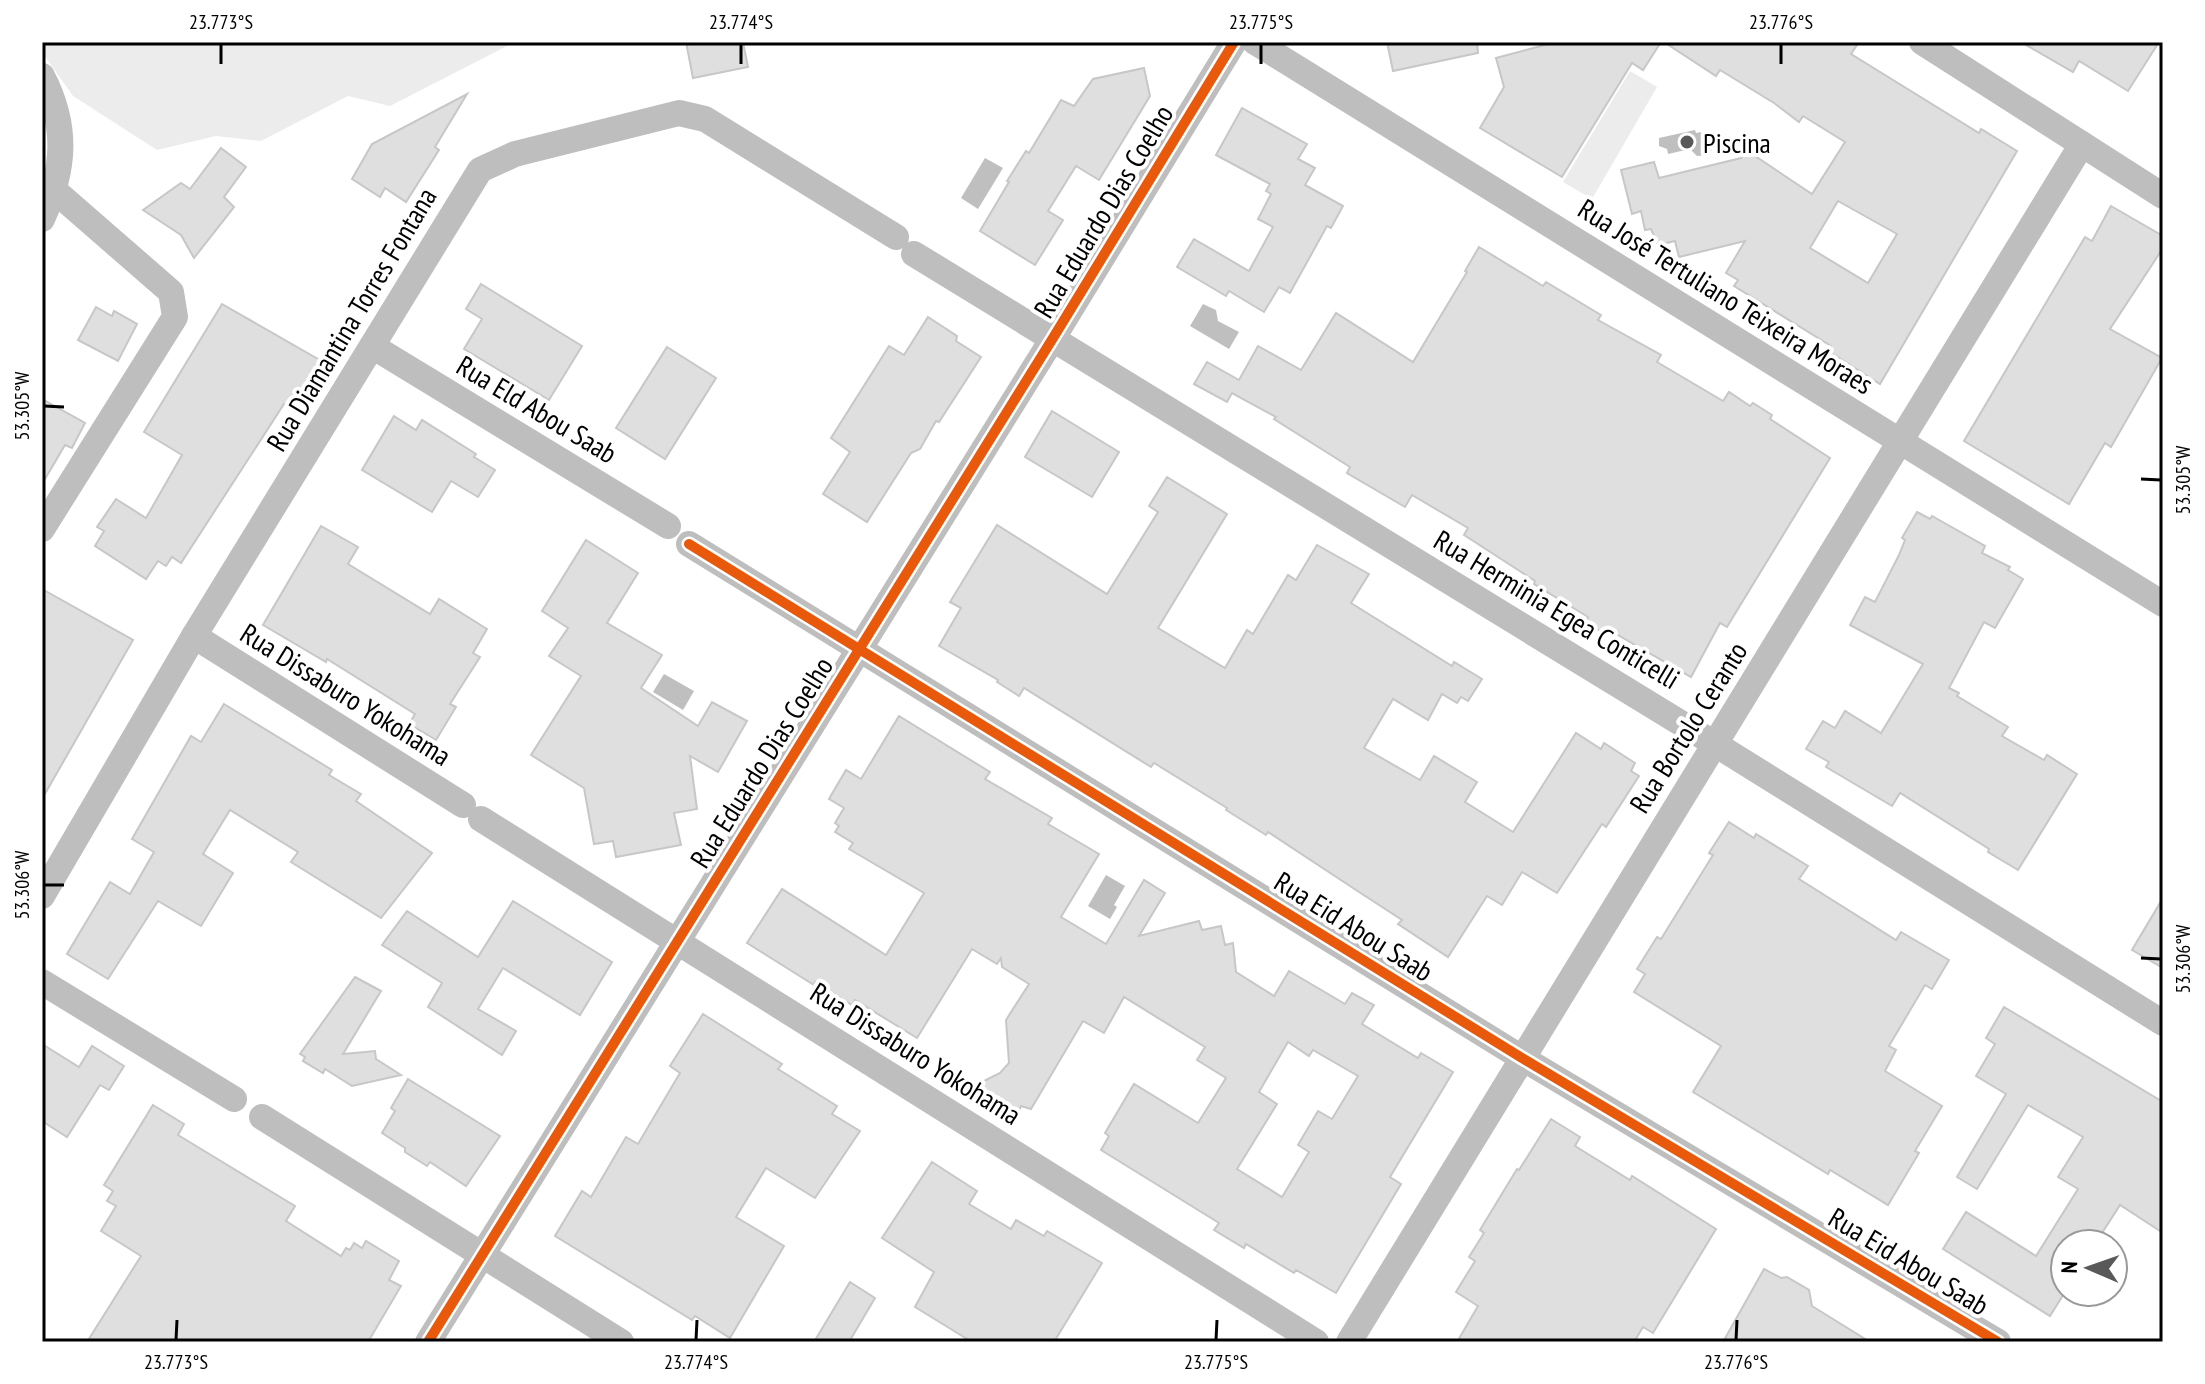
<svg xmlns="http://www.w3.org/2000/svg" width="2205" height="1384" font-family="'PT Sans Narrow',sans-serif">
<rect width="100%" height="100%" fill="#fff"/>
<!-- green -->
<g fill="#ececec">
<path d="M 42,42 L 515,42 L 390,106 L 348,96 L 261,141 L 216,136 L 157,150 L 73,96 L 42,52 Z"/>
<path d="M 1630,71 L 1657,87 L 1592,199 L 1563,182 Z"/>
</g>
<!-- water -->
<g fill="#bfbfbf">
<path d="M 1695,130 L 1696,133 L 1707,131 L 1714,137 L 1715,143 L 1709,155 L 1697,156 L 1690,149 L 1668,154 L 1667,149 L 1659,146 L 1659,138 Z"/>
<path d="M 985,158 L 1003,168 L 978,209 L 961,198 Z"/>
<path d="M 1203,304 L 1216,310 L 1218,321 L 1239,332 L 1229,349 L 1190,326 Z"/>
<path d="M 664,674 L 694,691 L 683,710 L 653,692 Z"/>
<path d="M 1106,875 L 1125,886 L 1114,905 L 1117,907 L 1110,919 L 1088,906 Z"/>
</g>
<!-- building -->
<g fill="#dfdfdf" stroke="#c7c7c7" stroke-width="2" fill-rule="evenodd">
<path d="M 686,42 L 743,42 L 748,67 L 693,78 Z"/>
<path d="M 1387,42 L 1477,42 L 1478,53 L 1393,71 Z"/>
<path d="M 1556,42 L 1661,42 L 1643,70 L 1632,63 L 1562,177 L 1480,128 L 1504,87 L 1496,58 Z"/>
<path d="M 1664,42 L 1859,42 L 1851,54 L 1979,133 L 1981,129 L 2017,151 L 1880,384 L 1828,351 L 1831,346 L 1734,286 L 1738,280 L 1726,273 L 1745,241 L 1679,257 L 1675,241 L 1658,245 L 1651,229 L 1645,230 L 1641,211 L 1632,214 L 1621,170 L 1654,162 L 1659,178 L 1741,158 L 1746,150 L 1812,194 L 1845,142 L 1803,116 L 1799,122 L 1774,103 L 1720,70 L 1716,76 ZM 1838,201 L 1897,234 L 1868,283 L 1810,248 Z"/>
<path d="M 2021,42 L 2159,42 L 2128,91 L 2079,61 L 2073,72 Z"/>
<path d="M 1144,68 L 1150,96 L 1099,180 L 1076,166 L 1048,211 L 1063,220 L 1035,265 L 980,231 L 1009,182 L 1007,181 L 1026,151 L 1029,153 L 1061,100 L 1074,106 L 1093,79 Z"/>
<path d="M 467,94 L 435,147 L 439,150 L 406,202 L 385,188 L 380,197 L 352,179 L 372,144 Z"/>
<path d="M 1242,108 L 1307,144 L 1298,159 L 1315,168 L 1305,185 L 1343,206 L 1331,228 L 1327,226 L 1290,293 L 1279,287 L 1264,312 L 1229,291 L 1226,296 L 1177,267 L 1194,239 L 1249,271 L 1273,227 L 1258,219 L 1271,194 L 1266,191 L 1270,184 L 1216,155 Z"/>
<path d="M 221,148 L 246,167 L 224,197 L 234,207 L 194,258 L 181,235 L 143,210 L 181,183 L 190,189 Z"/>
<path d="M 2111,206 L 2163,236 L 2163,248 L 2110,329 L 2162,358 L 2111,447 L 2105,443 L 2069,504 L 1964,441 L 2085,237 L 2092,241 Z"/>
<path d="M 1479,247 L 1543,286 L 1546,282 L 1601,315 L 1598,320 L 1661,355 L 1657,362 L 1723,401 L 1729,392 L 1750,406 L 1753,403 L 1772,415 L 1770,419 L 1830,458 L 1727,627 L 1720,623 L 1691,677 L 1609,630 L 1607,635 L 1585,622 L 1588,617 L 1534,584 L 1535,581 L 1464,535 L 1468,528 L 1412,495 L 1405,507 L 1347,473 L 1350,467 L 1274,419 L 1276,417 L 1232,393 L 1227,402 L 1194,384 L 1207,362 L 1239,380 L 1258,346 L 1301,370 L 1336,313 L 1413,362 L 1467,272 L 1465,271 Z"/>
<path d="M 481,284 L 582,346 L 549,400 L 464,349 L 482,319 L 466,309 Z"/>
<path d="M 222,304 L 332,367 L 312,396 L 296,389 L 287,405 L 284,404 L 181,563 L 172,557 L 166,566 L 158,561 L 146,579 L 95,546 L 104,531 L 97,527 L 116,499 L 146,518 L 182,455 L 144,432 Z"/>
<path d="M 96,307 L 112,316 L 114,311 L 137,324 L 118,361 L 78,340 Z"/>
<path d="M 928,317 L 957,336 L 956,341 L 981,357 L 939,422 L 936,421 L 920,449 L 911,453 L 867,522 L 823,494 L 850,452 L 831,438 L 889,346 L 904,355 Z"/>
<path d="M 667,347 L 716,378 L 665,459 L 616,428 Z"/>
<path d="M 42,399 L 85,423 L 72,448 L 65,445 L 42,484 Z"/>
<path d="M 1052,411 L 1119,452 L 1092,497 L 1025,457 Z"/>
<path d="M 394,416 L 416,430 L 422,420 L 476,454 L 474,457 L 495,470 L 478,497 L 451,481 L 432,512 L 362,470 Z"/>
<path d="M 1167,477 L 1227,514 L 1158,628 L 1225,668 L 1247,630 L 1253,634 L 1288,575 L 1296,580 L 1317,545 L 1369,574 L 1351,603 L 1452,666 L 1454,662 L 1482,679 L 1468,701 L 1461,697 L 1457,703 L 1442,694 L 1428,720 L 1393,699 L 1364,748 L 1420,780 L 1434,756 L 1477,782 L 1465,802 L 1513,832 L 1576,733 L 1601,749 L 1604,743 L 1635,763 L 1631,771 L 1639,776 L 1606,827 L 1602,824 L 1557,893 L 1522,872 L 1502,905 L 1487,896 L 1448,957 L 1398,924 L 1402,920 L 1359,892 L 1268,832 L 1266,835 L 1226,810 L 1227,808 L 1154,763 L 1151,767 L 1024,688 L 1019,696 L 997,682 L 998,680 L 939,646 L 961,608 L 950,602 L 997,525 L 1107,594 L 1158,512 L 1149,506 Z"/>
<path d="M 1917,512 L 1930,519 L 1932,516 L 1985,546 L 1982,553 L 2010,567 L 2008,570 L 2023,579 L 1995,628 L 1984,622 L 1949,688 L 1959,693 L 1957,696 L 2008,727 L 2002,736 L 2044,760 L 2047,755 L 2077,774 L 2018,870 L 1988,852 L 1989,849 L 1900,793 L 1892,806 L 1826,767 L 1829,762 L 1806,749 L 1823,721 L 1835,728 L 1845,711 L 1881,733 L 1923,664 L 1850,625 L 1865,597 L 1875,602 L 1899,555 L 1905,540 L 1902,538 Z"/>
<path d="M 321,526 L 358,547 L 348,564 L 430,614 L 439,599 L 487,629 L 473,653 L 480,657 L 450,704 L 456,707 L 436,740 L 409,724 L 415,714 L 327,659 L 326,662 L 263,625 Z"/>
<path d="M 586,540 L 638,573 L 607,623 L 662,655 L 641,688 L 698,726 L 712,702 L 747,721 L 718,772 L 690,756 L 697,809 L 674,813 L 681,845 L 616,857 L 613,841 L 594,844 L 584,788 L 531,755 L 581,676 L 549,656 L 568,628 L 542,611 Z"/>
<path d="M 42,589 L 133,640 L 42,799 Z"/>
<path d="M 224,704 L 332,770 L 329,775 L 361,794 L 356,801 L 432,853 L 381,918 L 291,862 L 298,852 L 230,810 L 203,854 L 233,873 L 201,926 L 158,901 L 108,979 L 67,954 L 110,882 L 130,894 L 154,852 L 132,839 L 191,736 L 201,742 Z"/>
<path d="M 899,716 L 990,772 L 985,779 L 1052,818 L 1048,824 L 1099,854 L 1061,917 L 1106,944 L 1144,880 L 1165,893 L 1139,936 L 1199,921 L 1202,930 L 1221,926 L 1225,945 L 1233,943 L 1236,972 L 1274,996 L 1289,971 L 1345,1004 L 1352,993 L 1374,1005 L 1362,1024 L 1418,1058 L 1421,1053 L 1453,1072 L 1390,1177 L 1401,1184 L 1336,1293 L 1296,1270 L 1294,1273 L 1246,1244 L 1244,1248 L 1214,1230 L 1219,1223 L 1101,1150 L 1109,1136 L 1105,1133 L 1134,1084 L 1198,1123 L 1226,1078 L 1197,1060 L 1205,1047 L 1124,997 L 1104,1033 L 1083,1021 L 1031,1109 L 1021,1106 L 1019,1111 L 974,1086 L 1000,1073 L 1009,1063 L 1006,1020 L 1029,984 L 1002,967 L 1001,958 L 997,964 L 972,949 L 917,1038 L 855,1000 L 852,1005 L 815,982 L 814,985 L 747,943 L 782,889 L 886,955 L 924,893 L 849,849 L 853,843 L 835,832 L 839,826 L 835,823 L 844,808 L 829,799 L 846,770 L 861,779 ZM 1288,1042 L 1309,1056 L 1313,1050 L 1358,1076 L 1332,1119 L 1318,1111 L 1298,1145 L 1309,1152 L 1282,1197 L 1237,1169 L 1277,1104 L 1259,1092 Z"/>
<path d="M 1729,822 L 1754,838 L 1756,834 L 1808,866 L 1799,879 L 1896,940 L 1901,932 L 1949,960 L 1932,989 L 1925,985 L 1889,1046 L 1896,1050 L 1885,1071 L 1942,1106 L 1915,1151 L 1919,1153 L 1888,1205 L 1830,1170 L 1828,1174 L 1693,1092 L 1721,1046 L 1634,992 L 1645,974 L 1637,969 L 1657,937 L 1661,939 L 1713,855 L 1709,853 Z"/>
<path d="M 2163,898 L 2163,968 L 2132,950 Z"/>
<path d="M 513,901 L 612,962 L 580,1015 L 503,968 L 478,1009 L 516,1031 L 502,1055 L 428,1007 L 442,983 L 382,945 L 407,911 L 478,957 Z"/>
<path d="M 355,977 L 381,991 L 343,1054 L 375,1051 L 376,1059 L 401,1075 L 352,1086 L 325,1069 L 323,1073 L 303,1061 L 305,1057 L 300,1054 Z"/>
<path d="M 2004,1007 L 2163,1102 L 2163,1233 L 2120,1205 L 2095,1244 L 2065,1244 L 2065,1292 L 2050,1316 L 1943,1249 L 1966,1212 L 2036,1256 L 2078,1189 L 2058,1177 L 2083,1137 L 2028,1105 L 1977,1189 L 1957,1177 L 2006,1094 L 1976,1076 L 1995,1044 L 1986,1038 Z"/>
<path d="M 703,1014 L 782,1064 L 778,1069 L 837,1106 L 832,1114 L 860,1131 L 815,1198 L 766,1168 L 736,1217 L 784,1246 L 730,1338 L 695,1316 L 692,1320 L 555,1236 L 582,1191 L 591,1197 L 626,1137 L 638,1144 L 680,1073 L 670,1066 Z"/>
<path d="M 42,1044 L 79,1067 L 92,1046 L 124,1066 L 109,1090 L 100,1085 L 67,1137 L 42,1121 Z"/>
<path d="M 408,1079 L 500,1136 L 466,1186 L 430,1162 L 427,1166 L 405,1152 L 405,1148 L 382,1133 L 395,1111 L 391,1108 Z"/>
<path d="M 153,1105 L 184,1124 L 178,1135 L 295,1206 L 286,1221 L 341,1256 L 346,1248 L 350,1250 L 354,1243 L 362,1248 L 366,1241 L 399,1261 L 389,1280 L 401,1286 L 368,1342 L 87,1342 L 141,1256 L 101,1231 L 116,1206 L 107,1201 L 113,1191 L 104,1185 Z"/>
<path d="M 1551,1119 L 1580,1137 L 1575,1146 L 1630,1180 L 1632,1176 L 1716,1229 L 1653,1333 L 1643,1327 L 1634,1342 L 1457,1342 L 1478,1306 L 1456,1292 L 1475,1261 L 1469,1257 L 1484,1233 L 1480,1230 L 1517,1169 L 1519,1170 Z"/>
<path d="M 932,1162 L 977,1191 L 969,1204 L 1011,1229 L 1016,1220 L 1044,1236 L 1047,1231 L 1102,1263 L 1054,1342 L 972,1342 L 915,1307 L 934,1272 L 882,1238 Z"/>
<path d="M 1764,1269 L 1781,1278 L 1787,1277 L 1809,1290 L 1812,1306 L 1870,1342 L 1723,1342 Z"/>
<path d="M 850,1282 L 875,1298 L 849,1342 L 814,1342 Z"/>
</g>
<g fill="none" stroke-linecap="round" stroke-linejoin="round">
<!-- minor -->
<g stroke="#bebebe" stroke-width="26">
<path d="M 1255,42 L 2163,604"/>
<path d="M 1922,42 L 2163,196"/>
<path d="M 42,76 C 68,126 65,169 42,219"/>
<path d="M 914,254 L 1715,744 L 2163,1023"/>
<path d="M 372,346 L 668,526"/>
<path d="M 42,529 L 175,317 L 171,292 L 55,191"/>
<path d="M 689,544 L 1522,1058 L 1998,1342"/>
<path d="M 194,636 L 463,805"/>
<path d="M 481,819 L 1316,1342"/>
<path d="M 42,896 L 194,636 L 480,170 L 515,154 L 679,113 L 705,119 L 896,237"/>
<path d="M 42,982 L 234,1099"/>
<path d="M 262,1117 L 621,1342"/>
<path d="M 428,1342 L 1053,338 L 1234,42"/>
<path d="M 1349,1342 L 2082,144"/>
</g>
<!-- cycleway casing -->
<g stroke="#fff" stroke-width="15">
<g id="cycleway">
<path d="M 689,544 L 1522,1058 L 1998,1342"/>
<path d="M 428,1342 L 1053,338 L 1234,42"/>
</g>
</g>
<!-- cycleway -->
<use href="#cycleway" stroke="#e8590c" stroke-width="10"/>
</g>
<!-- ticks -->
<path fill="none" stroke="#000" stroke-width="3" d="M 221,64 L 221,44M 741,64 L 741,44M 1261,64 L 1261,44M 1781,64 L 1781,44M 44,406 L 64,407M 2141,479 L 2161,480M 44,885 L 64,885M 2141,958 L 2161,959M 176,1340 L 177,1320M 696,1340 L 697,1320M 1216,1340 L 1217,1320M 1736,1340 L 1737,1320"/>
<!-- markers -->
<circle fill="#595959" stroke="#fff" stroke-width="3" cx="1687" cy="142" r="8"/>
<g text-anchor="middle" dominant-baseline="central" stroke-width="8" stroke-linejoin="round" paint-order="stroke">
<!-- poi labels -->
<g font-size="28" fill="#000" stroke="#fff" text-anchor="start">
<text x="1703" y="142">Piscina</text>
</g>
<!-- street labels -->
<g font-size="28" fill="#000" stroke="#fff">
<text transform="translate(1103 211) rotate(-59)">Rua Eduardo Dias Coelho</text>
<text transform="translate(1726 296) rotate(32)">Rua José Tertuliano Teixeira Moraes</text>
<text transform="translate(351 319) rotate(-59)">Rua Diamantina Torres Fontana</text>
<text transform="translate(537 409) rotate(31)">Rua Eld Abou Saab</text>
<text transform="translate(1557 609) rotate(31)">Rua Herminia Egea Conticelli</text>
<text transform="translate(346 694) rotate(32)">Rua Dissaburo Yokohama</text>
<text transform="translate(1688 727) rotate(-58)">Rua Bortolo Ceranto</text>
<text transform="translate(761 762) rotate(-58)">Rua Eduardo Dias Coelho</text>
<text transform="translate(1354 926) rotate(32)">Rua Eid Abou Saab</text>
<text transform="translate(916 1053) rotate(32)">Rua Dissaburo Yokohama</text>
<text transform="translate(1909 1261) rotate(31)">Rua Eid Abou Saab</text>
</g>
</g>
<!-- border -->
<rect width="2205" height="1384" fill="none" stroke="#ffffff" stroke-width="88"/>
<!-- north arrow -->
<g transform="translate(2089 1268) rotate(272)"><circle r="38" fill="#ffffff" stroke="#999999" stroke-width="2"/>
<path d="M0-6L14 30L0 20L-14 30Z" fill="#595959"/>
<text y="-12" font-size="22" font-weight="bold" text-anchor="middle" fill="#000000">N</text>
</g>
<rect x="44" y="44" width="2117" height="1296" fill="none" stroke="#000" stroke-width="3"/>
<g font-size="20" text-anchor="middle" fill="#000">
<text x="221" y="29">23.773°S</text>
<text x="741" y="29">23.774°S</text>
<text x="1261" y="29">23.775°S</text>
<text x="1781" y="29">23.776°S</text>
<text transform="translate(22 406) rotate(-90)" y="7">53.305°W</text>
<text transform="translate(2183 480) rotate(-90)" y="7">53.305°W</text>
<text transform="translate(22 885) rotate(-90)" y="7">53.306°W</text>
<text transform="translate(2183 959) rotate(-90)" y="7">53.306°W</text>
<text x="176" y="1369">23.773°S</text>
<text x="696" y="1369">23.774°S</text>
<text x="1216" y="1369">23.775°S</text>
<text x="1736" y="1369">23.776°S</text>
</g>
</svg>
